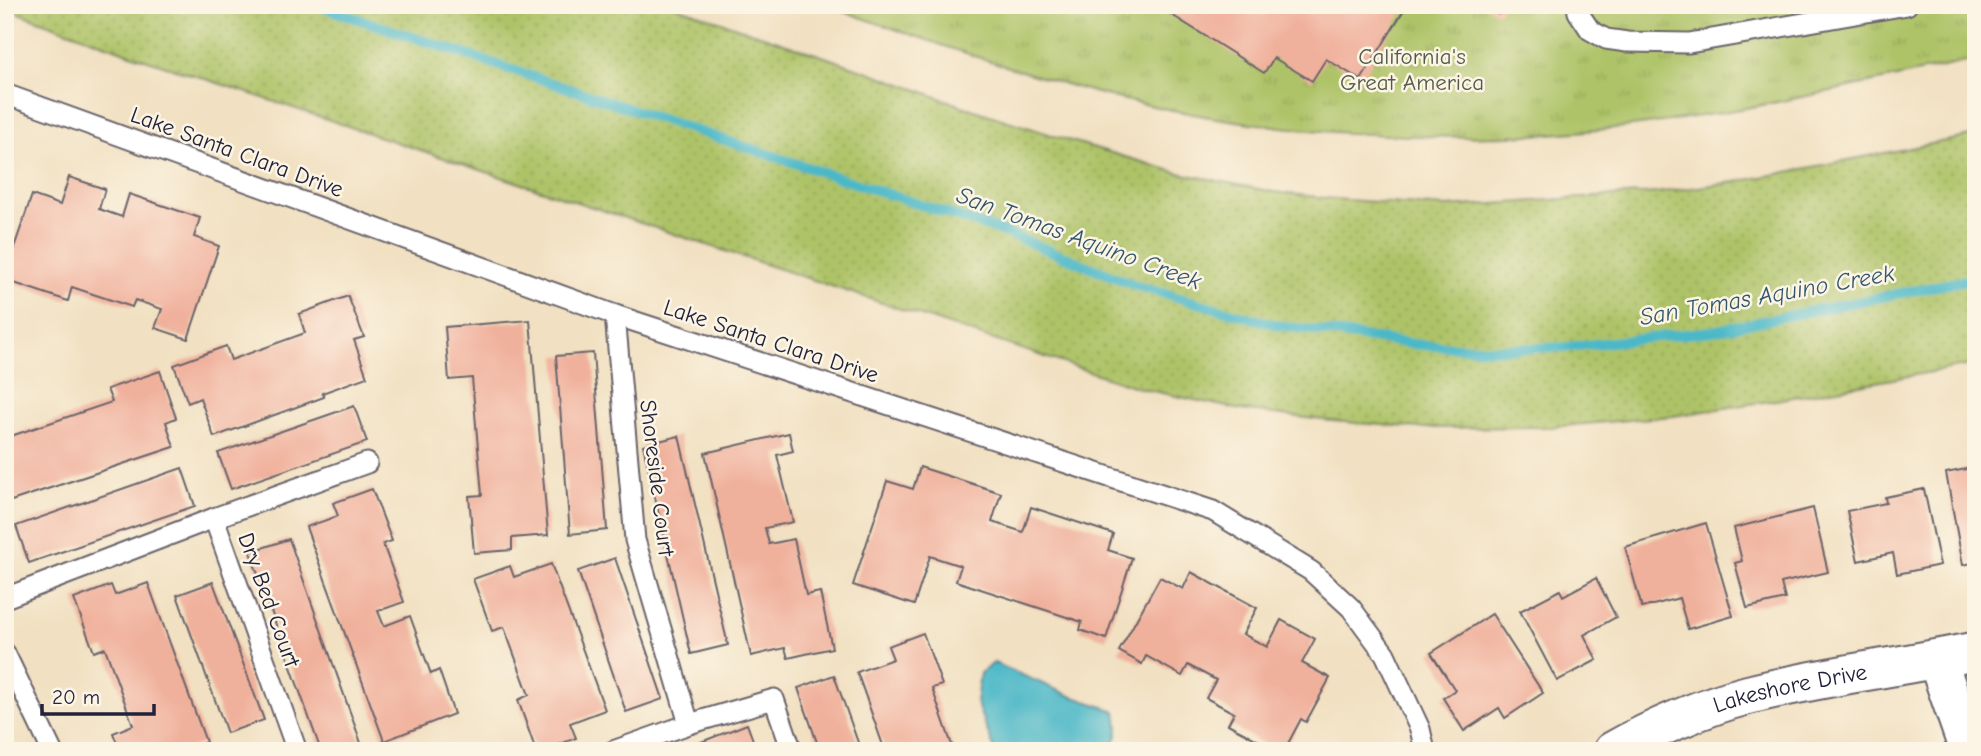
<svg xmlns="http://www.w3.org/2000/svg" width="1981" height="756" font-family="'Comic Neue',sans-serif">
<defs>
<pattern id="grass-dots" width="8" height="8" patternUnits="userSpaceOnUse" patternTransform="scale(1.75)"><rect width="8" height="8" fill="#aec367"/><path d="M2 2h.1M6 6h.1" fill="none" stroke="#95a75a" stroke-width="1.8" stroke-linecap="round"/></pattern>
<pattern id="park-tufts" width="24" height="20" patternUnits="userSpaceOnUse" patternTransform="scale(1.75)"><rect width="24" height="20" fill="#aec367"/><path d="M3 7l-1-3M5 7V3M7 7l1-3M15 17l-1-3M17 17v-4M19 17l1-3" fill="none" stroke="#95a75a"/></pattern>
</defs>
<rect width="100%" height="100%" fill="#fcf5e5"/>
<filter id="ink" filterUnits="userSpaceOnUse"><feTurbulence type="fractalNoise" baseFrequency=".0143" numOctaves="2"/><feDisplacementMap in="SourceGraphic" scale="14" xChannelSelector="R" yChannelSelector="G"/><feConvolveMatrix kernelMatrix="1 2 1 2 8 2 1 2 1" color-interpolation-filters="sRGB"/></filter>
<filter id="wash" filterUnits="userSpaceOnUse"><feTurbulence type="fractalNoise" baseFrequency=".00686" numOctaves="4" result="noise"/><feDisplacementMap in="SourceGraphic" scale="28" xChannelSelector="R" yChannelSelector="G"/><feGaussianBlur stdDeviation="1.57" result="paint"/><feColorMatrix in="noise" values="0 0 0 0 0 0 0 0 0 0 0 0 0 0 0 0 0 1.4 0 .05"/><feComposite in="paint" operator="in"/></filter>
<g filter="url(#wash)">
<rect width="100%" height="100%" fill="#f1e0c1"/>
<!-- grass -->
<path fill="url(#grass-dots)" stroke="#687251" stroke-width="2" d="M 5,5 L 672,5 L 866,71 L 962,106 L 1058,137 L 1179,173 L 1274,192 L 1334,199 L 1446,207 L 1656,193 L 1741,181 L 1976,135 L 1976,364 L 1782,399 L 1673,416 L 1551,427 L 1421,428 L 1331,421 L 1241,410 L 1139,388 L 142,58 L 5,8 Z"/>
<!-- park -->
<path fill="url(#park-tufts)" stroke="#687251" stroke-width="2" d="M 824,5 L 1976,5 L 1976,60 C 1851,86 1726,117 1598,130 C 1448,145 1275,135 1129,101 C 1025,76 925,39 824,5 Z"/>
<!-- water -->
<path fill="#4cb8c8" stroke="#376d82" stroke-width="2" d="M 994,663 L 1071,696 L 1116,711 C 1119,729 1120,737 1108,751 L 995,751 L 976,702 L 980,673 Z"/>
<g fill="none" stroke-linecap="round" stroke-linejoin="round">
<!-- stream -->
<path stroke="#4cb8c8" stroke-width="10" d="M 316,5 L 1009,234 L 1137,286 L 1277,325 L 1421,345 L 1494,349 L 1567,347 L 1712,331 L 1976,278"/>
</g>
<g id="blocks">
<!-- building -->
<g fill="#f0b19c">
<path d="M 1156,5 L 1407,5 L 1361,80 L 1326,59 L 1312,81 L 1274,58 L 1264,73 Z"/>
<path d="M 1485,5 L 1503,5 L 1498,14 Z"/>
<path d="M 69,177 L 105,189 L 99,209 L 122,217 L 129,194 L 200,218 L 194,237 L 219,246 L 188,339 L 155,328 L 162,309 L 135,300 L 132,307 L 72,287 L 68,301 L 5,280 L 5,274 L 32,195 L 60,205 Z"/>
<path d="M 348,296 L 364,337 L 354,340 L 367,377 L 322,393 L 324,397 L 214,437 L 200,398 L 188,403 L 174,365 L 226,346 L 231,360 L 305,333 L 299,314 Z"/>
<path d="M 530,320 L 548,535 L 512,538 L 512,550 L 474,553 L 469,496 L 482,495 L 472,378 L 449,380 L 445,327 Z"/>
<path d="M 593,353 L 607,530 L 570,534 L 556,356 Z"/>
<path d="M 160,371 L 176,418 L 166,422 L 174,447 L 5,503 L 5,438 L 112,402 L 107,389 Z"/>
<path d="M 354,406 L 367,442 L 231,489 L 218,453 Z"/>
<path d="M 789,433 L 793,451 L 777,455 L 793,522 L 765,528 L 769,544 L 794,539 L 806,595 L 820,592 L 832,648 L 788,658 L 785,648 L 751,656 L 705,453 Z"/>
<path d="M 679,436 L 728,645 L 691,654 L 643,445 Z"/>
<path d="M 920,467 L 1001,493 L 992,522 L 1023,532 L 1031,507 L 1113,534 L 1108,550 L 1132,558 L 1106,639 L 1080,630 L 1082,622 L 956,581 L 961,566 L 930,556 L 914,605 L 853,585 L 887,481 L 913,489 Z"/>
<path d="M 1976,467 L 1976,562 L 1963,565 L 1946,473 Z"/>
<path d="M 182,468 L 195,506 L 29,563 L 16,526 Z"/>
<path d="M 372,489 L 392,541 L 383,544 L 404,602 L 378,611 L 384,626 L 410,616 L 431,674 L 439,670 L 454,714 L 384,741 L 306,527 L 338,516 L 333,503 Z"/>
<path d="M 1924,489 L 1940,565 L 1897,574 L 1893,553 L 1858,561 L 1847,511 L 1886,503 L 1885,497 Z"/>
<path d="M 1813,508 L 1828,572 L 1781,583 L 1785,599 L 1747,608 L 1735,563 L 1742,561 L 1734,528 Z"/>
<path d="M 1706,523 L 1733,616 L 1688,629 L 1679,598 L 1642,608 L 1625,547 Z"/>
<path d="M 289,539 L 362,746 L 349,751 L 321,751 L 250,552 Z"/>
<path d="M 615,558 L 663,699 L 626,712 L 578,571 Z"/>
<path d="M 551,564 L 605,710 L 570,723 L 576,738 L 543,751 L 536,751 L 518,700 L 529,695 L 504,627 L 492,631 L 473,579 L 510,566 L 514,577 Z"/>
<path d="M 1191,572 L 1257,608 L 1243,634 L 1267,647 L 1281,620 L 1315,639 L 1302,663 L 1330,678 L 1306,722 L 1301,719 L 1284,751 L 1277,751 L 1228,724 L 1234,713 L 1206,698 L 1216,680 L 1188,665 L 1182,676 L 1146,656 L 1142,664 L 1119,651 L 1160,577 L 1183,589 Z"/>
<path d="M 1596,578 L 1616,617 L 1584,635 L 1597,660 L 1557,681 L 1520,611 L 1560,590 L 1563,596 Z"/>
<path d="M 213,582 L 264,720 L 227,733 L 177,595 Z"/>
<path d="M 148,583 L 206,742 L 183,751 L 120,751 L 113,733 L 133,725 L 105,648 L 94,652 L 74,599 L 111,585 L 115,595 Z"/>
<path d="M 1492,614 L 1543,693 L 1505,718 L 1499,708 L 1464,731 L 1443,698 L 1455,690 L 1431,653 Z"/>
<path d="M 923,633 L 942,685 L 932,688 L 954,751 L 885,751 L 857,672 L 893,659 L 888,646 Z"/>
<path d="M 834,675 L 861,751 L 820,751 L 798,688 Z"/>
<path d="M 747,724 L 757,751 L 678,751 Z"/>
</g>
</g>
</g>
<g filter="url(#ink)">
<use href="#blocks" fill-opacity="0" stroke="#6a646a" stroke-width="2"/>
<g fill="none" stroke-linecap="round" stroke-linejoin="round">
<!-- lane casing -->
<g stroke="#6a646a" stroke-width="23">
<g id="lane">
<path d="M 1577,5 L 1578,12 L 1590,30 L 1606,39 L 1627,42 L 1689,43 L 1907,5"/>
<path d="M 5,94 L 615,315 L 1213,511 L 1311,571 L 1351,608 L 1385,654 L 1420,729 L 1425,751"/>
<path d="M 615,315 L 635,540 L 689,724"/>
<path d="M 214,518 L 367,463"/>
<path d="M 5,598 L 214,518 L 297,751"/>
<path d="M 5,653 L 52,751"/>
<path d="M 613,751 L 689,724 L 774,699 L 792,751"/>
</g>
</g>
<!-- street casing -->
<g stroke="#6a646a" stroke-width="42">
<g id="street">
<path d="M 1937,659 L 1969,751"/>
<path id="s1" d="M 1613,751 C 1652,729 1705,706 1748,695 C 1823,676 1900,667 1976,651"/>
</g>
</g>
<!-- lane -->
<use href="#lane" stroke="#fff" stroke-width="19"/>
<!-- street -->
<use href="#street" stroke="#fff" stroke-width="38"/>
</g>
</g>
<g text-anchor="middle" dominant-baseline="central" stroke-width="5" stroke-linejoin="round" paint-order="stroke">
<!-- park labels -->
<g font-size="23" fill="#535a4a" stroke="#fcf5e5">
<text x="1412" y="56">California's<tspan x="1412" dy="26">Great America</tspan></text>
</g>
<!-- street labels -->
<g font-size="23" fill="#22223b" stroke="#fcf5e5">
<text transform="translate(237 152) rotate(20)">Lake Santa Clara Drive</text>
<text transform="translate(771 341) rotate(18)">Lake Santa Clara Drive</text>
<text transform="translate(657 478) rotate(83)">Shoreside Court</text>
<text transform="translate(269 600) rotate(70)">Dry Bed Court</text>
<text stroke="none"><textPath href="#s1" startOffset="189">Lakeshore Drive</textPath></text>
</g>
<!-- water labels -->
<g font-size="24" font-style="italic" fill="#31566c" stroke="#fcf5e5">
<text transform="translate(1079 238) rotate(20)">San Tomas Aquino Creek</text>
<text transform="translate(1767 295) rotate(-10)">San Tomas Aquino Creek</text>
</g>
</g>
<!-- margin -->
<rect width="1981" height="756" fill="none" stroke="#fcf5e5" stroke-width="28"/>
<!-- scale -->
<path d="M42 704v10h112v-10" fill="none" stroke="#22223b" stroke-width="3.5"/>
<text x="52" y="704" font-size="21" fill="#22223b" stroke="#fcf5e5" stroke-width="5" paint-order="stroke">20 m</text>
</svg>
